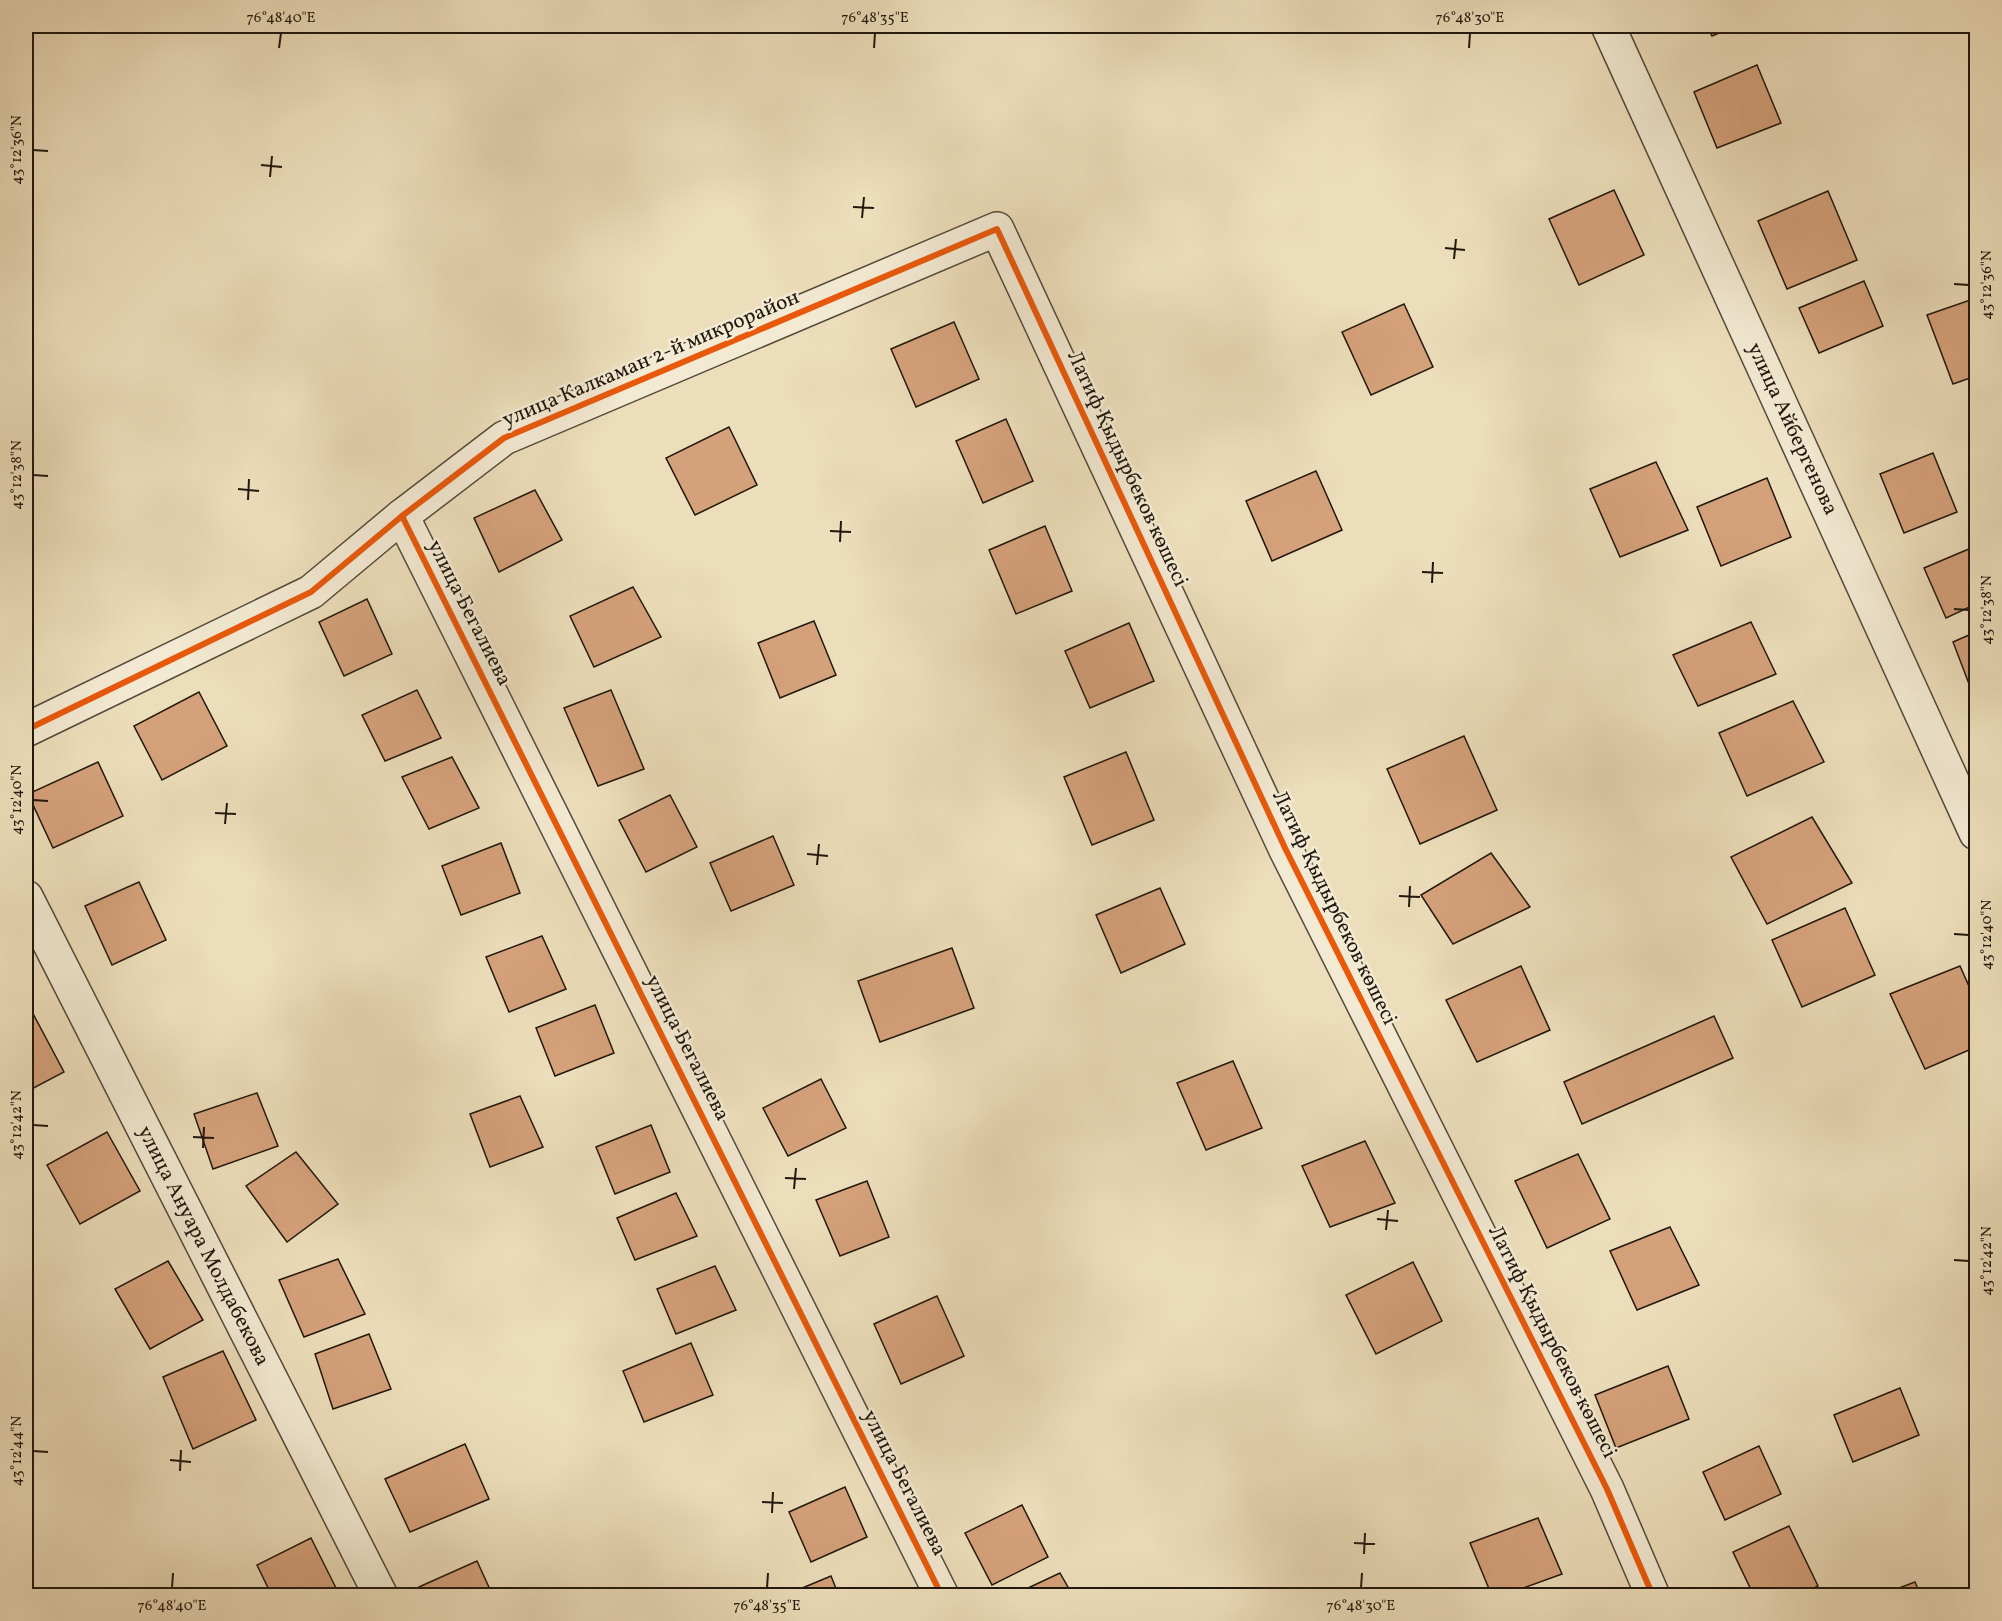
<svg xmlns="http://www.w3.org/2000/svg" width="2002" height="1621" font-family="Vollkorn,serif">
<rect width="100%" height="100%" fill="#eddebb"/>
<filter id="stains"><feTurbulence type="fractalNoise" baseFrequency=".00333" numOctaves="4"/><feColorMatrix values="0 0 0 0 .2 0 0 0 0 .09 0 0 0 0 .02 0 0 0 .5 -.17"/></filter>
<radialGradient id="worn" r=".72"><stop offset=".6" stop-color="#630" stop-opacity="0"/><stop offset="1" stop-color="#630" stop-opacity=".3"/></radialGradient>
<!-- building -->
<g fill="#d5a17b" stroke="#20170e" stroke-width="1.5">
<path d="M 1707,26 L 1736,26 L 1712,36 Z"/>
<path d="M 1757,65 L 1781,123 L 1717,148 L 1694,92 Z"/>
<path d="M 1614,190 L 1644,255 L 1579,285 L 1549,219 Z"/>
<path d="M 1828,191 L 1857,260 L 1787,289 L 1758,221 Z"/>
<path d="M 1864,281 L 1883,326 L 1819,353 L 1799,308 Z"/>
<path d="M 1976,298 L 1976,376 L 1953,384 L 1927,315 Z"/>
<path d="M 1404,304 L 1433,367 L 1371,395 L 1342,332 Z"/>
<path d="M 954,322 L 979,379 L 916,407 L 891,349 Z"/>
<path d="M 1006,419 L 1033,481 L 983,503 L 956,441 Z"/>
<path d="M 729,427 L 757,485 L 695,515 L 666,458 Z"/>
<path d="M 1933,453 L 1957,512 L 1904,533 L 1880,474 Z"/>
<path d="M 1656,462 L 1688,530 L 1620,557 L 1590,489 Z"/>
<path d="M 1316,471 L 1342,530 L 1272,561 L 1246,501 Z"/>
<path d="M 1767,478 L 1791,537 L 1721,566 L 1697,507 Z"/>
<path d="M 535,490 L 562,540 L 499,572 L 474,518 Z"/>
<path d="M 1045,526 L 1072,591 L 1016,614 L 989,550 Z"/>
<path d="M 1976,546 L 1976,604 L 1946,618 L 1924,568 Z"/>
<path d="M 633,587 L 661,637 L 594,667 L 570,616 Z"/>
<path d="M 367,599 L 392,654 L 344,676 L 319,622 Z"/>
<path d="M 814,621 L 836,675 L 780,698 L 758,643 Z"/>
<path d="M 1751,622 L 1776,674 L 1698,706 L 1673,655 Z"/>
<path d="M 1129,623 L 1154,681 L 1090,708 L 1065,651 Z"/>
<path d="M 1976,632 L 1976,697 L 1974,697 L 1953,642 Z"/>
<path d="M 417,690 L 441,738 L 385,761 L 362,715 Z"/>
<path d="M 611,690 L 644,769 L 598,786 L 564,708 Z"/>
<path d="M 199,692 L 227,746 L 162,780 L 134,726 Z"/>
<path d="M 1793,701 L 1824,762 L 1747,796 L 1719,733 Z"/>
<path d="M 1464,736 L 1497,810 L 1420,844 L 1387,769 Z"/>
<path d="M 1126,752 L 1154,820 L 1092,845 L 1064,777 Z"/>
<path d="M 452,757 L 479,808 L 429,829 L 402,777 Z"/>
<path d="M 98,762 L 123,816 L 53,848 L 28,794 Z"/>
<path d="M 670,795 L 697,847 L 646,872 L 619,820 Z"/>
<path d="M 1812,817 L 1852,883 L 1767,924 L 1731,857 Z"/>
<path d="M 773,836 L 794,885 L 731,911 L 710,863 Z"/>
<path d="M 501,843 L 520,893 L 461,915 L 442,866 Z"/>
<path d="M 1491,853 L 1530,907 L 1453,944 L 1421,895 Z"/>
<path d="M 139,882 L 166,940 L 112,965 L 85,906 Z"/>
<path d="M 1160,888 L 1185,944 L 1121,973 L 1096,915 Z"/>
<path d="M 1845,908 L 1875,975 L 1802,1007 L 1772,940 Z"/>
<path d="M 542,936 L 566,989 L 509,1012 L 486,957 Z"/>
<path d="M 952,948 L 974,1008 L 880,1042 L 858,981 Z"/>
<path d="M 1521,966 L 1550,1030 L 1477,1062 L 1446,1000 Z"/>
<path d="M 1960,966 L 1976,1002 L 1976,1047 L 1925,1069 L 1890,994 Z"/>
<path d="M 595,1005 L 614,1053 L 555,1076 L 536,1028 Z"/>
<path d="M 30,1008 L 64,1072 L 26,1092 L 26,1010 Z"/>
<path d="M 1714,1016 L 1733,1058 L 1582,1124 L 1564,1082 Z"/>
<path d="M 1233,1061 L 1262,1128 L 1206,1150 L 1177,1083 Z"/>
<path d="M 821,1079 L 846,1128 L 788,1156 L 763,1108 Z"/>
<path d="M 257,1093 L 278,1146 L 213,1169 L 194,1114 Z"/>
<path d="M 520,1096 L 543,1147 L 490,1167 L 470,1114 Z"/>
<path d="M 1976,1096 L 1976,1112 L 1970,1098 Z"/>
<path d="M 651,1125 L 670,1172 L 615,1194 L 596,1147 Z"/>
<path d="M 107,1132 L 140,1191 L 80,1224 L 47,1165 Z"/>
<path d="M 1365,1141 L 1395,1203 L 1330,1227 L 1302,1166 Z"/>
<path d="M 296,1152 L 338,1204 L 287,1242 L 246,1186 Z"/>
<path d="M 1578,1154 L 1610,1219 L 1547,1248 L 1515,1181 Z"/>
<path d="M 867,1181 L 889,1237 L 840,1256 L 816,1200 Z"/>
<path d="M 676,1193 L 697,1236 L 635,1260 L 617,1218 Z"/>
<path d="M 1670,1227 L 1699,1285 L 1637,1310 L 1610,1251 Z"/>
<path d="M 338,1259 L 365,1314 L 304,1337 L 279,1280 Z"/>
<path d="M 168,1261 L 203,1320 L 150,1349 L 115,1289 Z"/>
<path d="M 1413,1262 L 1442,1321 L 1376,1354 L 1346,1295 Z"/>
<path d="M 715,1266 L 736,1310 L 676,1334 L 657,1289 Z"/>
<path d="M 937,1296 L 964,1356 L 901,1384 L 874,1324 Z"/>
<path d="M 369,1334 L 391,1389 L 333,1409 L 315,1354 Z"/>
<path d="M 691,1343 L 713,1395 L 644,1422 L 623,1371 Z"/>
<path d="M 223,1351 L 256,1420 L 193,1449 L 163,1377 Z"/>
<path d="M 1668,1366 L 1689,1419 L 1616,1448 L 1595,1395 Z"/>
<path d="M 1900,1388 L 1919,1435 L 1853,1462 L 1834,1415 Z"/>
<path d="M 465,1444 L 489,1499 L 410,1532 L 385,1479 Z"/>
<path d="M 1759,1446 L 1781,1494 L 1725,1520 L 1703,1472 Z"/>
<path d="M 845,1487 L 867,1537 L 811,1562 L 789,1512 Z"/>
<path d="M 1022,1505 L 1048,1557 L 992,1585 L 965,1533 Z"/>
<path d="M 1538,1518 L 1562,1574 L 1501,1596 L 1492,1596 L 1470,1543 Z"/>
<path d="M 1789,1526 L 1818,1586 L 1799,1596 L 1754,1596 L 1733,1552 Z"/>
<path d="M 311,1538 L 340,1596 L 272,1596 L 257,1565 Z"/>
<path d="M 477,1561 L 493,1596 L 423,1596 L 419,1587 Z"/>
<path d="M 1060,1573 L 1073,1596 L 1011,1596 Z"/>
<path d="M 831,1576 L 839,1596 L 783,1596 Z"/>
<path d="M 1915,1582 L 1921,1596 L 1878,1596 Z"/>
</g>
<g fill="none" stroke-linecap="round" stroke-linejoin="round">
<!-- street casing -->
<g stroke="#534939" stroke-width="36">
<g id="street">
<path d="M 1608,26 L 1976,833"/>
<path d="M 402,516 L 942,1596"/>
<path d="M 26,730 L 311,592 L 402,516 L 504,438 L 997,229 L 1285,848 L 1607,1489 L 1653,1596"/>
<path d="M 26,897 L 381,1596"/>
</g>
</g>
<!-- street -->
<use href="#street" stroke="#f3ead3" stroke-width="33"/>
<!-- cycleway casing -->
<g stroke="#f3ead3" stroke-width="10">
<g id="cycleway">
<path d="M 402,516 L 942,1596"/>
<path d="M 26,730 L 311,592 L 402,516 L 504,438 L 997,229 L 1285,848 L 1607,1489 L 1653,1596"/>
</g>
</g>
<!-- cycleway -->
<use href="#cycleway" stroke="#e8590c" stroke-width="6"/>
</g>
<!-- ticks -->
<path fill="none" stroke="#20170e" stroke-width="2" d="M 279,48 L 281,33M 874,48 L 875,33M 1469,48 L 1470,33M 33,150 L 48,151M 261,165 L 282,167M 270,177 L 272,156M 853,207 L 874,208M 862,218 L 864,197M 1445,248 L 1465,250M 1454,259 L 1456,239M 1954,284 L 1969,285M 33,475 L 48,476M 238,489 L 259,491M 248,500 L 249,479M 830,531 L 851,532M 840,542 L 841,521M 1422,572 L 1443,573M 1432,583 L 1433,562M 1954,609 L 1969,610M 33,800 L 48,801M 215,813 L 236,814M 225,824 L 227,803M 807,854 L 828,856M 817,865 L 819,844M 1399,896 L 1420,897M 1409,907 L 1410,886M 1954,934 L 1969,935M 33,1125 L 48,1126M 193,1137 L 214,1138M 203,1148 L 204,1127M 785,1178 L 806,1179M 794,1189 L 796,1168M 1377,1219 L 1398,1221M 1386,1230 L 1388,1210M 1954,1260 L 1969,1261M 33,1451 L 48,1452M 170,1460 L 191,1462M 180,1471 L 181,1450M 762,1502 L 783,1503M 772,1513 L 773,1492M 1354,1543 L 1375,1544M 1364,1554 L 1365,1533M 172,1588 L 173,1573M 767,1588 L 768,1573M 1361,1588 L 1362,1573"/>
<g text-anchor="middle" dominant-baseline="central" stroke-width="5" stroke-linejoin="round" paint-order="stroke">
<!-- street labels -->
<g font-size="21" fill="#20170e" stroke="#f3ead3">
<text transform="translate(651 359) rotate(-23)">улица Калкаман 2-й микрорайон</text>
<text transform="translate(1792 429) rotate(65)">улица Айбергенова</text>
<text transform="translate(1127 469) rotate(65)">Латиф Қыдырбеков көшесі</text>
<text transform="translate(469 613) rotate(63)">улица Бегалиева</text>
<text transform="translate(1334 908) rotate(64)">Латиф Қыдырбеков көшесі</text>
<text transform="translate(687 1048) rotate(63)">улица Бегалиева</text>
<text transform="translate(203 1246) rotate(63)">улица Ануара Молдабекова</text>
<text transform="translate(1552 1342) rotate(63)">Латиф Қыдырбеков көшесі</text>
<text transform="translate(904 1483) rotate(63)">улица Бегалиева</text>
</g>
</g>
<!-- margin -->
<rect width="2002" height="1621" fill="none" stroke="#eddebb" stroke-width="66"/>
<rect x="33" y="33" width="1936" height="1555" fill="none" stroke="#20170e" stroke-width="2"/>
<g font-size="15" text-anchor="middle" fill="#20170e">
<text x="281" y="22">76°48'40"E</text>
<text x="875" y="22">76°48'35"E</text>
<text x="1470" y="22">76°48'30"E</text>
<text transform="translate(16 150) rotate(-90)" y="5">43°12'36"N</text>
<text transform="translate(1986 285) rotate(-90)" y="5">43°12'36"N</text>
<text transform="translate(16 475) rotate(-90)" y="5">43°12'38"N</text>
<text transform="translate(1986 610) rotate(-90)" y="5">43°12'38"N</text>
<text transform="translate(16 800) rotate(-90)" y="5">43°12'40"N</text>
<text transform="translate(1986 935) rotate(-90)" y="5">43°12'40"N</text>
<text transform="translate(16 1125) rotate(-90)" y="5">43°12'42"N</text>
<text transform="translate(1986 1261) rotate(-90)" y="5">43°12'42"N</text>
<text transform="translate(16 1451) rotate(-90)" y="5">43°12'44"N</text>
<text x="172" y="1610">76°48'40"E</text>
<text x="767" y="1610">76°48'35"E</text>
<text x="1361" y="1610">76°48'30"E</text>
</g>
<rect width="100%" height="100%" filter="url(#stains)"/>
<rect width="100%" height="100%" fill="url(#worn)"/>
</svg>
